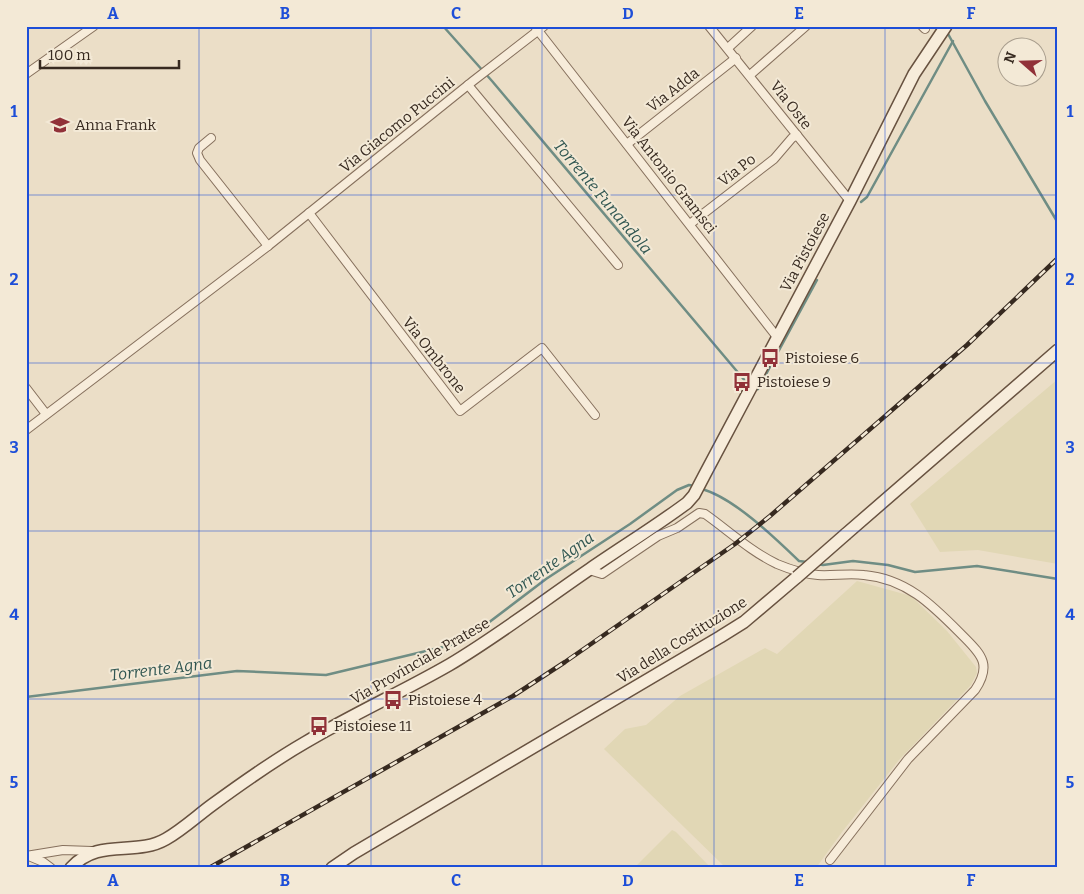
<svg xmlns="http://www.w3.org/2000/svg" width="1084" height="894" font-family="Bitter,serif">
<rect width="100%" height="100%" fill="#ebdec7"/>
<!-- farmland -->
<g fill="#e1d7b5">
<path d="M 1058,379 L 1058,564 L 978,550 L 940,552 L 910,504 Z"/>
<path d="M 857,581 L 911,596 L 947,631 L 976,667 L 977,673 L 971,685 L 899,760 L 842,832 L 816,868 L 726,868 L 604,749 L 625,729 L 646,725 L 680,696 L 765,648 L 777,654 Z"/>
<path d="M 672,830 L 676,832 L 711,868 L 634,868 Z"/>
</g>
<g fill="none" stroke-linecap="round" stroke-linejoin="round">
<!-- stream -->
<g stroke="#6f8d84" stroke-width="2.5">
<path d="M 443,26 L 492,81 L 746,382"/>
<path d="M 947,32 L 985,101 L 1058,223"/>
<path d="M 861,202 L 867,197 L 953,41"/>
<path d="M 754,390 L 758,389 L 817,280"/>
<path d="M 702,489 C 734,498 775,538 799,561 L 807,562"/>
<path d="M 817,564 L 823,565 L 853,561 L 888,565 L 915,572 L 977,566 L 1058,579"/>
<path d="M 26,697 L 237,671 L 326,675 L 447,646 L 467,639 L 546,579 L 630,524 L 677,490 L 689,485 L 695,486"/>
</g>
<!-- street casing -->
<g stroke="#86705d" stroke-width="10">
<g id="street">
<path d="M 709,26 L 850,201"/>
<path d="M 922,26 L 925,29"/>
<path d="M 536,28 L 777,337"/>
<path d="M 728,48 L 752,26"/>
<path d="M 26,74 L 94,26"/>
<path d="M 750,75 L 806,26"/>
<path d="M 468,85 L 618,265"/>
<path d="M 211,138 L 199,148 L 197,153 L 200,160 L 268,246"/>
<path d="M 627,144 L 736,58"/>
<path d="M 309,213 L 460,411 L 542,348 L 595,415"/>
<path d="M 690,224 L 774,159 L 792,138 L 797,135"/>
<path d="M 26,388 L 46,414"/>
<path d="M 26,430 L 268,246 L 473,81 L 544,26"/>
<path d="M 589,570 L 602,574 L 658,536 L 677,528 L 699,513 L 705,514 C 729,531 750,551 777,564 C 789,569 805,574 818,575 C 833,576 848,573 864,575 C 909,579 935,608 965,638 C 983,656 991,666 975,690 L 908,759 L 830,860"/>
<path d="M 26,856 L 63,850 L 92,851"/>
<path d="M 31,857 L 43,862 L 51,868"/>
</g>
</g>
<!-- secondary casing -->
<g stroke="#685240" stroke-width="14">
<g id="secondary">
<path d="M 846,534 L 1058,350"/>
<path d="M 71,868 C 99,837 135,857 166,839 C 182,830 197,816 212,805 C 242,783 273,761 306,742 C 353,714 402,692 449,665 C 498,636 543,601 590,569 C 622,547 656,526 687,503 L 694,495 L 705,474 L 850,201 L 914,74 L 946,26"/>
<path d="M 332,868 L 354,853 L 720,637 L 744,622 L 797,577"/>
</g>
</g>
<!-- street -->
<use href="#street" stroke="#f7ecda" stroke-width="8"/>
<!-- secondary -->
<use href="#secondary" stroke="#f7ecda" stroke-width="11"/>
<!-- rail casing -->
<g stroke="#372a20" stroke-width="4.5">
<path id="rail" d="M 209,868 L 513,696 L 565,662 L 735,544 L 770,516 L 967,345 L 1058,258"/>
</g>
<!-- rail -->
<use href="#rail" stroke="#f3e9d6" stroke-width="2.5" stroke-dasharray="8" stroke-linecap="butt"/>
<!-- secondary-bridge casing -->
<g stroke="#685240" stroke-width="14" stroke-linecap="butt">
<path id="secondary-bridge" d="M 797,577 L 846,534"/>
</g>
<!-- secondary-bridge -->
<use href="#secondary-bridge" stroke="#f7ecda" stroke-width="11"/>
</g>
<!-- grid -->
<path fill="none" stroke="#1d4ed8" stroke-width="1" stroke-opacity="0.55" d="M 199,26 L 199,868M 371,26 L 371,868M 542,26 L 542,868M 714,26 L 714,868M 885,26 L 885,868M 26,195 L 1058,195M 26,363 L 1058,363M 26,531 L 1058,531M 26,699 L 1058,699"/>
<!-- icons -->
<defs>
<g id="school-bare" transform="scale(1.5)"><path d="M0-5L7-2L0 1L-7-2ZM-4 1L0 2.5L4 1V4Q0 6-4 4Z" fill="#913138" stroke="#f3e9d6" stroke-width="2.5" paint-order="stroke"/></g>
<g id="bus-bare" transform="scale(1.5)"><path d="M-5-6H5V4H4V6H2V4H-2V6H-4V4H-5ZM-3.5-4V0h7V-4ZM-3.5 1.2v1.5H-2V1.2ZM2 1.2v1.5H3.5V1.2Z" fill="#913138" stroke="#f3e9d6" stroke-width="2.5" paint-order="stroke"/></g>
</defs>
<g fill-rule="evenodd">
<use href="#school-bare" x="60" y="125"/>
<use href="#bus-bare" x="770" y="358"/>
<use href="#bus-bare" x="742" y="382"/>
<use href="#bus-bare" x="393" y="700"/>
<use href="#bus-bare" x="319" y="726"/>
</g>
<g text-anchor="middle" dominant-baseline="central" stroke-width="4" stroke-linejoin="round" paint-order="stroke">
<!-- street labels -->
<g font-size="15" fill="#372a20" stroke="#f3e9d6">
<text transform="translate(673 90) rotate(-38)">Via Adda</text>
<text transform="translate(791 105) rotate(52)">Via Oste</text>
<text transform="translate(397 125) rotate(-39)">Via Giacomo Puccini</text>
<text transform="translate(737 170) rotate(-38)">Via Po</text>
<text transform="translate(669 175) rotate(52)">Via Antonio Gramsci</text>
<text transform="translate(805 252) rotate(-62)">Via Pistoiese</text>
<text transform="translate(434 355) rotate(52)">Via Ombrone</text>
<text transform="translate(682 640) rotate(-32)">Via della Costituzione</text>
<text transform="translate(420 661) rotate(-30)">Via Provinciale Pratese</text>
</g>
<!-- poi labels -->
<g font-size="15" fill="#372a20" stroke="#f3e9d6" text-anchor="start">
<text x="75" y="125">Anna Frank</text>
<text x="785" y="358">Pistoiese 6</text>
<text x="757" y="382">Pistoiese 9</text>
<text x="408" y="700">Pistoiese 4</text>
<text x="334" y="726">Pistoiese 11</text>
</g>
<!-- water labels -->
<g font-size="16" font-style="italic" fill="#305651" stroke="#f3e9d6">
<text transform="translate(603 197) rotate(50)">Torrente Funandola</text>
<text transform="translate(550 565) rotate(-35)">Torrente Agna</text>
<text transform="translate(161 669) rotate(-7)">Torrente Agna</text>
</g>
</g>
<!-- border -->
<rect width="1084" height="894" fill="none" stroke="#f3e9d6" stroke-width="55"/>
<!-- north arrow -->
<g transform="translate(1022 62) rotate(290)"><circle r="24" fill="#f3e9d6" stroke="#a89d8d"/>
<path d="M0-4L9 19L0 12L-9 19Z" fill="#913138"/>
<text y="-8" font-size="14" font-weight="bold" text-anchor="middle" fill="#372a20">N</text>
</g>
<!-- scale -->
<path d="M40 60v8h139v-8" fill="none" stroke="#372a20" stroke-width="2.5"/>
<text x="48" y="60" font-size="15" fill="#372a20" stroke="#f3e9d6" stroke-width="4" paint-order="stroke">100 m</text>
<rect x="28" y="28" width="1028" height="838" fill="none" stroke="#1d4ed8" stroke-width="2"/>
<g font-size="16" text-anchor="middle" font-weight="bold" fill="#1d4ed8">
<text x="113" y="19">A</text>
<text x="285" y="19">B</text>
<text x="456" y="19">C</text>
<text x="628" y="19">D</text>
<text x="799" y="19">E</text>
<text x="971" y="19">F</text>
<text x="14" y="117">1</text>
<text x="1070" y="117">1</text>
<text x="14" y="285">2</text>
<text x="1070" y="285">2</text>
<text x="14" y="453">3</text>
<text x="1070" y="453">3</text>
<text x="14" y="620">4</text>
<text x="1070" y="620">4</text>
<text x="14" y="788">5</text>
<text x="1070" y="788">5</text>
<text x="113" y="886">A</text>
<text x="285" y="886">B</text>
<text x="456" y="886">C</text>
<text x="628" y="886">D</text>
<text x="799" y="886">E</text>
<text x="971" y="886">F</text>
</g>
</svg>
